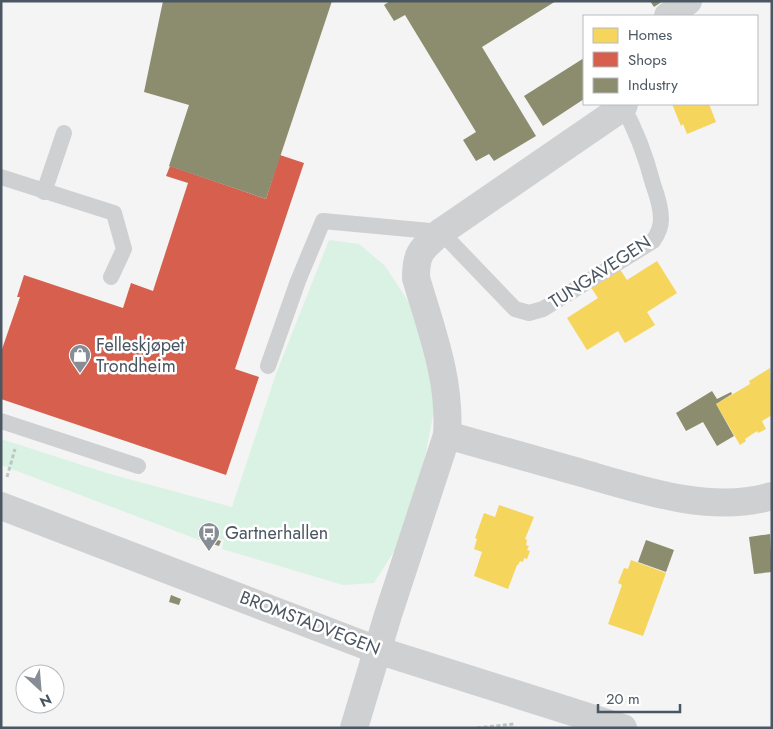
<svg xmlns="http://www.w3.org/2000/svg" width="773" height="729" font-family="Jost,sans-serif">
<rect width="100%" height="100%" fill="#f4f4f4"/>
<!-- green -->
<path fill="#d9f2e3" d="M 329,240 L 359,244 L 385,266 L 410,304 L 426,355 L 434,410 L 425,457 L 398,545 L 374,583 L 343,585 L 222,549 L 224,540 L 210,536 L 207,543 L 1,465 L 1,439 L 110,474 L 232,507 L 276,374 Z"/>
<!-- homes -->
<g fill="#f6d55c">
<path d="M 672,104 L 709,104 L 716,122 L 687,134 L 683,124 L 681,126 Z"/>
<path d="M 657,261 L 677,293 L 647,312 L 655,325 L 625,343 L 618,331 L 587,350 L 567,318 L 598,298 L 590,286 L 619,268 L 627,280 Z"/>
<path d="M 770,368 L 772,415 L 762,421 L 766,429 L 758,433 L 757,431 L 745,439 L 746,441 L 740,445 L 716,404 L 750,384 L 749,381 Z"/>
<path d="M 499,505 L 534,517 L 525,539 L 527,540 L 526,545 L 529,546 L 527,550 L 530,551 L 527,559 L 524,558 L 523,562 L 520,561 L 518,565 L 517,565 L 508,589 L 474,576 L 482,552 L 474,549 L 477,539 L 475,538 L 484,513 L 495,517 Z"/>
<path d="M 631,560 L 666,573 L 643,636 L 608,624 L 622,585 L 618,583 L 624,568 L 628,569 Z"/>
</g>
<!-- shops -->
<path fill="#d6604d" d="M 280,155 L 304,163 L 235,369 L 259,377 L 226,475 L 1,399 L 1,352 L 20,297 L 17,297 L 24,275 L 123,308 L 131,283 L 153,291 L 188,183 L 166,176 L 170,166 L 266,199 Z"/>
<!-- industry -->
<g fill="#8c8c6e">
<path d="M 163,1 L 332,1 L 266,199 L 169,166 L 189,105 L 144,92 Z"/>
<path d="M 390,1 L 556,1 L 482,47 L 536,136 L 494,161 L 489,154 L 476,161 L 463,140 L 476,132 L 405,15 L 394,21 L 384,5 Z"/>
<path d="M 650,1 L 663,1 L 654,7 Z"/>
<path d="M 584,58 L 584,99 L 543,126 L 524,96 Z"/>
<path d="M 712,391 L 717,399 L 731,392 L 732,394 L 716,404 L 734,436 L 717,446 L 703,422 L 686,431 L 676,413 Z"/>
<path d="M 770,534 L 772,572 L 754,574 L 749,537 Z"/>
<path d="M 211,538 L 221,541 L 219,546 L 209,543 Z"/>
<path d="M 646,540 L 674,550 L 666,572 L 638,562 Z"/>
<path d="M 171,595 L 181,599 L 179,605 L 169,602 Z"/>
</g>
<g fill="none" stroke-linecap="round" stroke-linejoin="round">
<!-- path -->
<g stroke="#bcc7c4" stroke-width="3" stroke-dasharray="4 2.5" stroke-linecap="butt">
<path d="M 7,477 L 15,449"/>
<path d="M 477,728 L 514,724"/>
</g>
<!-- service -->
<g stroke="#ced0d2" stroke-width="16">
<path d="M 1,177 L 114,213 L 124,249 L 111,277"/>
<path d="M 44,192 L 64,133"/>
<path d="M 268,366 L 298,281 L 323,221 L 441,232 L 515,309 L 529,313 L 543,309 L 653,241 C 658,234 661,227 661,219 C 661,208 657,195 653,184 C 646,157 637,132 623,107"/>
<path d="M 1,421 L 138,466"/>
</g>
<!-- minor -->
<g stroke="#ced0d2" stroke-width="28">
<path d="M 668,16 L 688,1"/>
<path d="M 441,232 L 623,107 L 624,104"/>
<path d="M 447,435 C 489,447 532,459 575,471 C 636,488 709,515 772,496"/>
</g>
<!-- tertiary -->
<g stroke="#ced0d2" stroke-width="28">
<path d="M 1,506 L 377,650 L 623,728"/>
<path d="M 354,728 L 388,615 L 447,435 C 451,380 431,329 416,278 C 416,251 422,249 441,232"/>
</g>
</g>
<!-- icons -->
<defs>
<g id="shop-pin" transform="scale(1.125)"><path d="M0 17L-7.5 6A9.5 9.5 0 1 1 7.5 6Z" fill="#868d94" stroke="#fff"/><path d="M-5-2.5h2.3a2.7 3.5 0 0 1 5.4 0H5L5.5 6h-11ZM-1.5-2.5h3a1.5 2.3 0 0 0-3 0Z" fill="#fff"/></g>
<g id="bus-pin" transform="scale(1.125)"><path d="M0 17L-7.5 6A9.5 9.5 0 1 1 7.5 6Z" fill="#868d94" stroke="#fff"/><path d="M-5-6H5V4H4V6H2V4H-2V6H-4V4H-5ZM-3.5-4V0h7V-4ZM-3.5 1.2v1.5H-2V1.2ZM2 1.2v1.5H3.5V1.2Z" fill="#fff"/></g>
</defs>
<g fill-rule="evenodd">
<use href="#shop-pin" x="80" y="355"/>
<use href="#bus-pin" x="209" y="533"/>
</g>
<g text-anchor="middle" dominant-baseline="central" stroke-width="5" stroke-linejoin="round" paint-order="stroke">
<!-- street labels -->
<g font-size="18" fill="#4a5661" stroke="#fff">
<text transform="translate(600 272) rotate(-33)">TUNGAVEGEN</text>
<text transform="translate(310 623) rotate(21)">BROMSTADVEGEN</text>
</g>
<!-- poi labels -->
<g font-size="18" fill="#4a5661" stroke="#fff" text-anchor="start">
<text x="96" y="345">Felleskjøpet<tspan x="96" dy="21">Trondheim</tspan></text>
<text x="225" y="533">Gartnerhallen</text>
</g>
</g>
<!-- border -->
<rect width="773" height="729" fill="none" stroke="#4a5661" stroke-width="5"/>
<!-- legend -->
<rect x="583" y="15" width="175" height="90" fill="#ffffff" stroke="#b7bbc0"/>
<rect x="593" y="28" width="25" height="15" fill="#f6d55c" stroke="#b7bbc0"/>
<text x="628" y="40" font-size="15" fill="#4a5661">Homes</text>
<rect x="593" y="52" width="25" height="15" fill="#d6604d" stroke="#b7bbc0"/>
<text x="628" y="65" font-size="15" fill="#4a5661">Shops</text>
<rect x="593" y="78" width="25" height="15" fill="#8c8c6e" stroke="#b7bbc0"/>
<text x="628" y="90" font-size="15" fill="#4a5661">Industry</text>
<!-- north arrow -->
<g transform="translate(40 689) rotate(154)"><circle r="24" fill="#ffffff" stroke="#b7bbc0"/>
<path d="M0-4L9 19L0 12L-9 19Z" fill="#868d94"/>
<text y="-8" font-size="14" font-weight="bold" text-anchor="middle" fill="#4a5661">N</text>
</g>
<!-- scale -->
<path d="M598 704v8h82v-8" fill="none" stroke="#4a5661" stroke-width="2.5"/>
<text x="606" y="704" font-size="15" fill="#4a5661" stroke="#ffffff" stroke-width="4" paint-order="stroke">20 m</text>
</svg>
